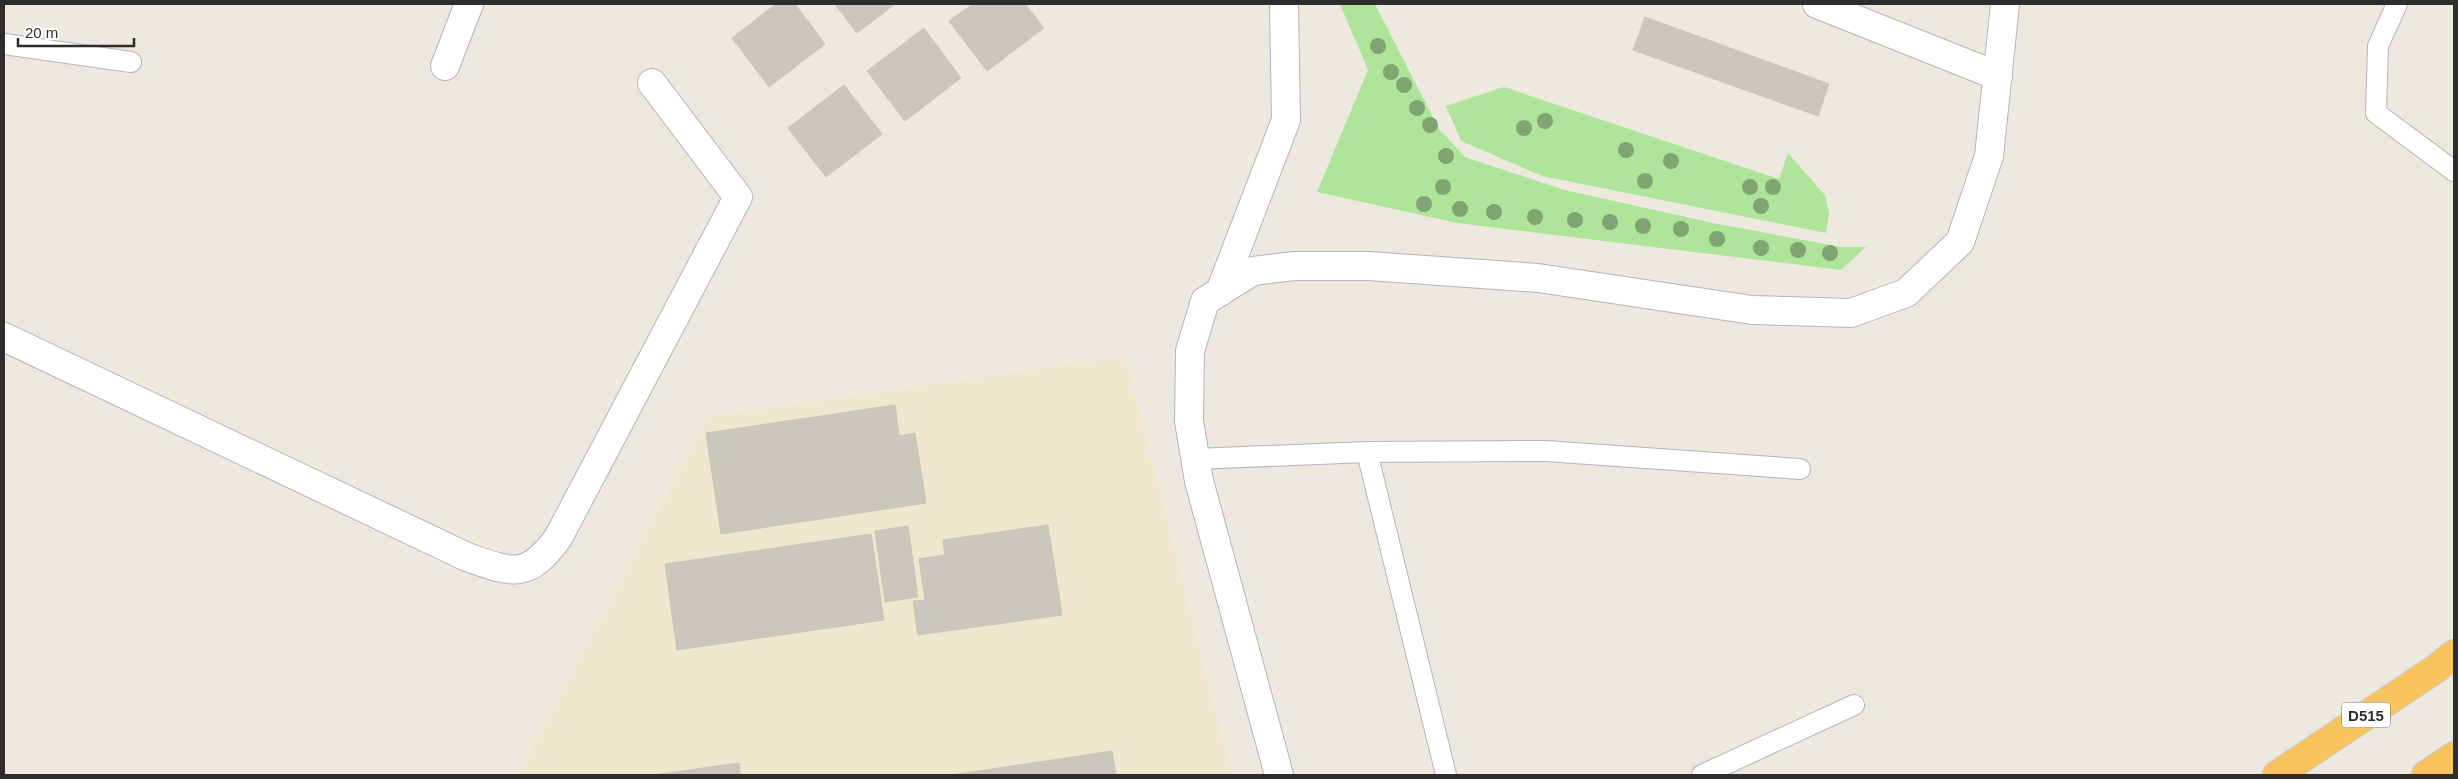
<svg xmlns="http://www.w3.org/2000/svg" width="2458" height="779" font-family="Arial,sans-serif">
<rect width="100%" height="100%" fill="#eee9df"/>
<!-- education -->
<path fill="#f0e7cf" d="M 1125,356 L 1232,775 L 518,775 L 708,417 Z"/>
<!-- green -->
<g fill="#afe59b">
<path d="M 1340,4 L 1375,4 L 1439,129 L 1465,157 L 1565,190 L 1713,223 L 1841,247 L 1866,247 L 1841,270 L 1457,223 L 1317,192 L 1368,70 Z"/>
<path d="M 1504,87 L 1779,179 L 1788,153 L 1825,195 L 1829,213 L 1826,233 L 1542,176 L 1461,141 L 1446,106 Z"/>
</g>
<!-- building -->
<g fill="#cac7bd" stroke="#cac5b8">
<path d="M 776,4 L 795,4 L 825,44 L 769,87 L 732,38 Z"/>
<path d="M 835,4 L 895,4 L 857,33 Z"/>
<path d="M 973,4 L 1025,4 L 1044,28 L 987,71 L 949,21 Z"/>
<path d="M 1645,17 L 1829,84 L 1818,116 L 1633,50 Z"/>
<path d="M 924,28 L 961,78 L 905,121 L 867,71 Z"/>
<path d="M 844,85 L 882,134 L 826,177 L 788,128 Z"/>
<path d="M 895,405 L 899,436 L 915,433 L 926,503 L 721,534 L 706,433 Z"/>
<path d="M 1048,525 L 1062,615 L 918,635 L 913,601 L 925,600 L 919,559 L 945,555 L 943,540 Z"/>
<path d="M 908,526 L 918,597 L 885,602 L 875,531 Z"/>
<path d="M 871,534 L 884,620 L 677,650 L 665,564 Z"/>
<path d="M 1112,751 L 1116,775 L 952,775 Z"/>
<path d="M 739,763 L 740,775 L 653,775 Z"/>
</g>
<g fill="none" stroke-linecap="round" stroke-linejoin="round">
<!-- service casing -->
<g stroke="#b3b4c0" stroke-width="22">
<g id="service">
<path d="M 2397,4 L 2378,46 L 2376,113 L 2454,171"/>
<path d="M 4,44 L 131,62"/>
<path d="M 1367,452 L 1446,775"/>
<path d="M 1195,459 L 1367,452 L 1546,451 L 1800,469"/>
<path d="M 1702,775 L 1854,705"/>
</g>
</g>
<!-- minor casing -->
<g stroke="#b3b4c0" stroke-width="30">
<g id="minor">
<path d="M 1817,4 L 1998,76"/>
<path d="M 445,66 L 469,4"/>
<path d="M 1220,292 L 1286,120 L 1284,4"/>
<path d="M 4,337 L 467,557 C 513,573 527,580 558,538 L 738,197 L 652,83"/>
<path d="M 1279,775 L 1199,481 L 1189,421 L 1190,351 L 1205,301 L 1253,271 L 1294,266 L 1369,266 L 1538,278 L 1752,310 L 1851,313 L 1906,293 L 1960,242 L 1989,156 L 2005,4"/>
</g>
</g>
<!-- trunk casing -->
<g stroke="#c8c8c8" stroke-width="30">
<g id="trunk">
<path d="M 2277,775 L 2437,668 L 2454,654"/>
<path d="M 2426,775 L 2454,756"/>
</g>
</g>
<!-- service -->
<use href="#service" stroke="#fff" stroke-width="20"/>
<!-- minor -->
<use href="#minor" stroke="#fff" stroke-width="28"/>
<!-- trunk -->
<use href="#trunk" stroke="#fac45c" stroke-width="28"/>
</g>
<!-- trees -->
<g fill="#7fa572">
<circle cx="1378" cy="46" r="8"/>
<circle cx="1391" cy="72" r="8"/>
<circle cx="1404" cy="85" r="8"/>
<circle cx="1417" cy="108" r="8"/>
<circle cx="1545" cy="121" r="8"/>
<circle cx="1430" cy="125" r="8"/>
<circle cx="1524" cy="128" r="8"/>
<circle cx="1626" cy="150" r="8"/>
<circle cx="1446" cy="156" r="8"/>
<circle cx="1671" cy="161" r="8"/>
<circle cx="1645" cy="181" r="8"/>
<circle cx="1443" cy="187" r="8"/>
<circle cx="1750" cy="187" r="8"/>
<circle cx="1773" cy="187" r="8"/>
<circle cx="1424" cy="204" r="8"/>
<circle cx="1761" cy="206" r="8"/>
<circle cx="1460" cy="209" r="8"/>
<circle cx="1494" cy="212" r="8"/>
<circle cx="1535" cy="217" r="8"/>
<circle cx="1575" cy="220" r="8"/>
<circle cx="1610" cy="222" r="8"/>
<circle cx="1643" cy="226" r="8"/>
<circle cx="1681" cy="229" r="8"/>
<circle cx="1717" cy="239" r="8"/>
<circle cx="1761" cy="248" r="8"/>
<circle cx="1798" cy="250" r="8"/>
<circle cx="1830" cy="253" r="8"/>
</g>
<g text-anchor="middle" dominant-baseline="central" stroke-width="4.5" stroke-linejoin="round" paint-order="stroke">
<!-- shield labels -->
<rect fill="#fff" stroke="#6c6c6c" stroke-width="1" x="2342" y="702.5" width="48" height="25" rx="4"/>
<g font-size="15" font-weight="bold" fill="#2d2d2d">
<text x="2366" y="715">D515</text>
</g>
</g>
<!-- border -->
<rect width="2458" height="779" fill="none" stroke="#2d2d2d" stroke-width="10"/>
<!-- scale -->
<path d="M18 38v8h116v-8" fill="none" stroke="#2d2d2d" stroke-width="2.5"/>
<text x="25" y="38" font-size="15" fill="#2d2d2d" stroke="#ffffff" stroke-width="4" paint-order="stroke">20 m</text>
</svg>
